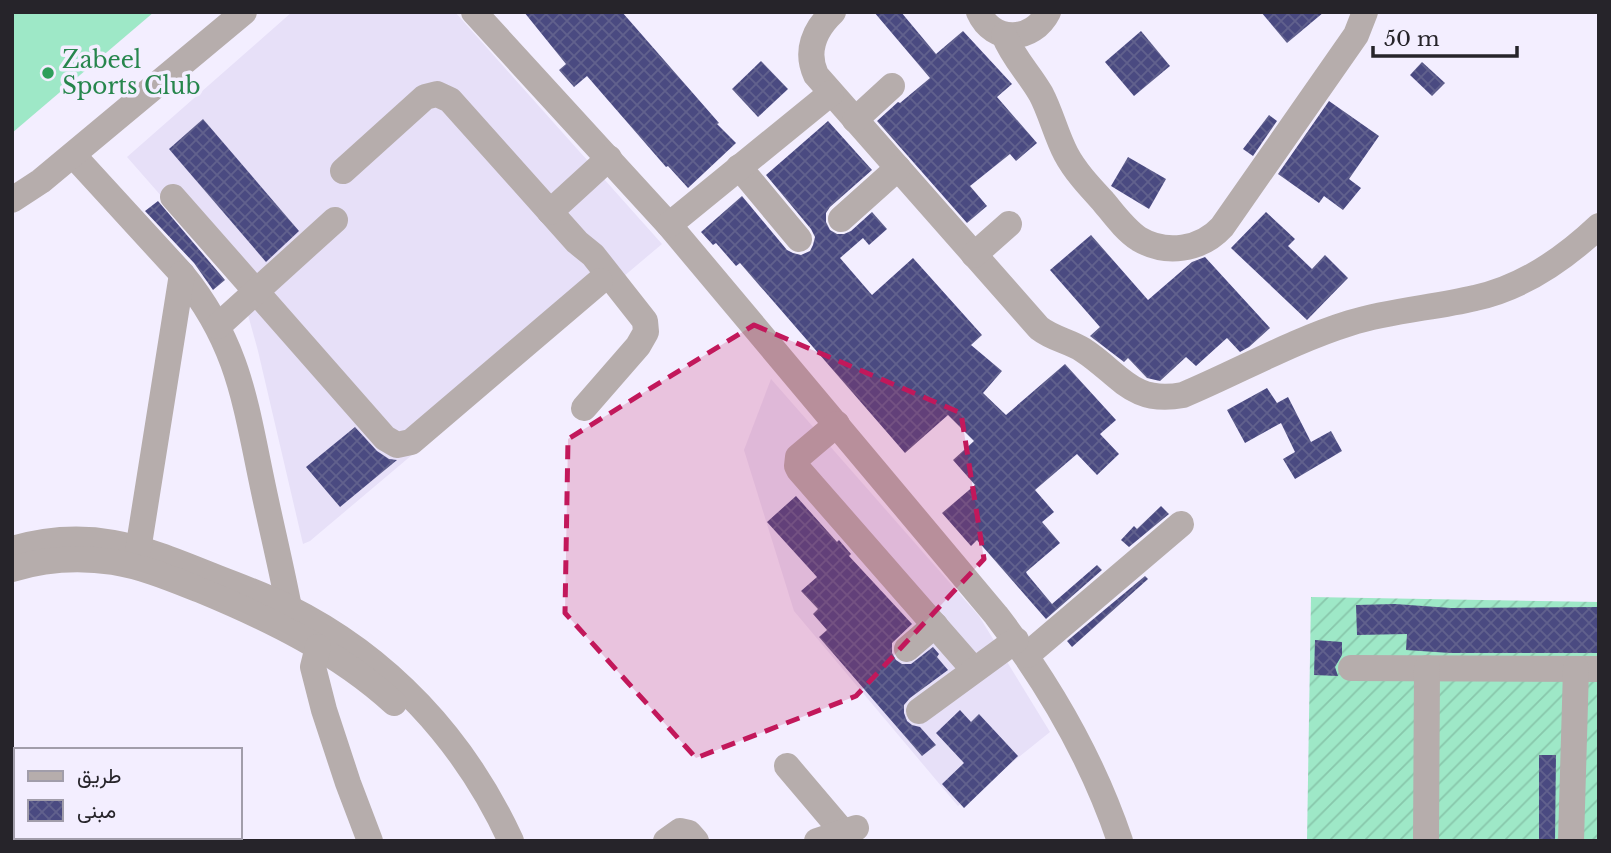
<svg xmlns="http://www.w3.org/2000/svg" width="1611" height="853" font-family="'Libre Baskerville',Vazirmatn,serif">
<defs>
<pattern id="garden-furrows" width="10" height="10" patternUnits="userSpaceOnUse" patternTransform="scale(1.75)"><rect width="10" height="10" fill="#9ee8c7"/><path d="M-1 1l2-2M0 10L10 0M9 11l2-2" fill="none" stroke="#88c7ab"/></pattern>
<pattern id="building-cross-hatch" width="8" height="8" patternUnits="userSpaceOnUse" patternTransform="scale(1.75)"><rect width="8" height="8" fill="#4a4a81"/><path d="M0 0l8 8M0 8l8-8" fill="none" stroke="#61618d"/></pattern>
</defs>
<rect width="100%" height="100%" fill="#f3eeff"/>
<!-- built -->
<g fill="#e7e0f8">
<path d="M 292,12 L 455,12 L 662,244 L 310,541 L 303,544 L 258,351 L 248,315 L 235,285 L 213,255 L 127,157 Z"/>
<path d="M 771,379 L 979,616 L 1050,732 L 958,806 L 794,611 L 744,450 Z"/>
</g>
<!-- grass -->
<path fill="#9ee8c7" d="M 12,12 L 154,12 L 12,133 Z"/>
<!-- garden -->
<path fill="url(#garden-furrows)" d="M 1311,597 L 1599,602 L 1599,841 L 1307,841 Z"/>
<!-- building -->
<g fill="url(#building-cross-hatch)">
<path d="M 524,12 L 622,12 L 719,123 L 717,124 L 736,143 L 688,188 L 668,166 L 666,167 L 587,76 L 574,87 L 559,70 L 566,64 Z"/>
<path d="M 874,12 L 901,12 L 936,54 L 963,31 L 1012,84 L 997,97 L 1037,143 L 1016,161 L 1010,154 L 970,186 L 987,206 L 967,223 L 877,121 L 898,102 L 900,103 L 930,78 Z"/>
<path d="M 1261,12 L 1324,12 L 1287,43 Z"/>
<path d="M 1141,31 L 1170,66 L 1134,96 L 1105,62 Z"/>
<path d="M 761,61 L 788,89 L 758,117 L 732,89 Z"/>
<path d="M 1422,62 L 1445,83 L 1432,96 L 1410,75 Z"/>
<path d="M 1329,101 L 1379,136 L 1349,179 L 1361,188 L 1343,210 L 1324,196 L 1319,203 L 1278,174 Z"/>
<path d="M 1269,115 L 1277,121 L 1253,156 L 1243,149 Z"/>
<path d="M 203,119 L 299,231 L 266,262 L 169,149 Z"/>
<path d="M 828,121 L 872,170 L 830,207 L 826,213 L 826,222 L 830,230 L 837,234 L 844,234 L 851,231 L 872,212 L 887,229 L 869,245 L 863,238 L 840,258 L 872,295 L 913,258 L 982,335 L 971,345 L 1002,371 L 983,393 L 1006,415 L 1065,364 L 1116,420 L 1100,434 L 1119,454 L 1097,475 L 1077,454 L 1035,490 L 1054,512 L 1042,522 L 1060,543 L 1026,572 L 1027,574 L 1052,604 L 1097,565 L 1102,570 L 1046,619 L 977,540 L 971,546 L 942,513 L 975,485 L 953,460 L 974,441 L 948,415 L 905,453 L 740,263 L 736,266 L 716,243 L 713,245 L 701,232 L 742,196 L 787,250 L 793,253 L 801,255 L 810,251 L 813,245 L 815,237 L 811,229 L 766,175 Z"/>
<path d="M 1128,157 L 1166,179 L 1149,209 L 1111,186 Z"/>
<path d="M 158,201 L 225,280 L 213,290 L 194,263 L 145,211 Z"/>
<path d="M 1266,212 L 1295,239 L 1288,246 L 1312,269 L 1325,255 L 1348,278 L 1307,320 L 1231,248 Z"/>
<path d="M 1091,235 L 1148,300 L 1192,262 L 1205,257 L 1270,328 L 1249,347 L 1240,352 L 1227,338 L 1196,366 L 1186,357 L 1160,381 L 1147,378 L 1128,358 L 1124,362 L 1090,336 L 1100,327 L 1050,270 Z"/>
<path d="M 1267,388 L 1277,403 L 1288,397 L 1311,442 L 1331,431 L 1342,451 L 1295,479 L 1283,459 L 1295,452 L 1281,423 L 1245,443 L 1227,410 Z"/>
<path d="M 355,427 L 377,451 L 389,459 L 397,460 L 340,507 L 306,467 Z"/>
<path d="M 796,496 L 837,542 L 839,540 L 851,554 L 849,556 L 912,624 L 892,643 L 892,653 L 896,660 L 902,664 L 911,664 L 933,647 L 939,654 L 937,657 L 948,670 L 910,698 L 904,705 L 904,713 L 907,721 L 912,725 L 920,727 L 936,745 L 922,756 L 819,637 L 827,630 L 813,614 L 818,609 L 801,591 L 817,577 L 767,522 Z"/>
<path d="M 1161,506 L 1169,514 L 1129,547 L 1121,540 L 1134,526 L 1137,529 Z"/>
<path d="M 1145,576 L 1148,579 L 1072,647 L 1067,641 Z"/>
<path d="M 1395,604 L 1451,608 L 1599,607 L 1599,653 L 1450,653 L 1406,650 L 1407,634 L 1357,635 L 1356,605 Z"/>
<path d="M 1315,640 L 1342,642 L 1342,655 L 1335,667 L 1338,676 L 1314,675 Z"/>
<path d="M 960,710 L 971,722 L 979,714 L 1018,756 L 964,808 L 942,784 L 964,763 L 936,733 Z"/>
<path d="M 1539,755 L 1556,755 L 1555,841 L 1539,841 Z"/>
</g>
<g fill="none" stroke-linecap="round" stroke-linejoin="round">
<!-- minor -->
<g stroke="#b6adac" stroke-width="26">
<path d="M 474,12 L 669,225 L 996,615 C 1049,684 1092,758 1120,841"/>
<path d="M 833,12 C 814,30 805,51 816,75 L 1039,328 C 1053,339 1069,341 1083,350 C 1120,374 1132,405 1183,395 C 1238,372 1292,341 1350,323 C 1391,310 1433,308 1475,298 C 1522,288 1564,259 1599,226"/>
<path d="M 979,12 C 993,44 1033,42 1048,12"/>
<path d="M 1004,35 C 1013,58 1029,73 1041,94 C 1051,113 1056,135 1066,154 C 1075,171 1089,186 1102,200 C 1113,213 1124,229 1139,239 C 1166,255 1201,250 1222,227 L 1356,35 L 1365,12"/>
<path d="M 855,120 L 892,86"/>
<path d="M 73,155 L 182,274 C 239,344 245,402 263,487 C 272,530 283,574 291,618"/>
<path d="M 739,167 L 799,239"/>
<path d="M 343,171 L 425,97 L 437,94 L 450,100 L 577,242 L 593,255 L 645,321 L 646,332 L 638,346 L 584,408"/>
<path d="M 173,197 L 385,438 L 397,445 L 411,442 L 600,281"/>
<path d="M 12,200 L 41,181 L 244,12"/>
<path d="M 550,212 L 609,158"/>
<path d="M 841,219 L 898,168"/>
<path d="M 669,225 L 831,93"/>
<path d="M 974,255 L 1009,224"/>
<path d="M 218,326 L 335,220"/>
<path d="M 837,424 L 798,457 L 797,466 L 799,470 L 974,670"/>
<path d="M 12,549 C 88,527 139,546 208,574 C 235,585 262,594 287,607 C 388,657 464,739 511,841"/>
<path d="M 136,563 L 182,274"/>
<path d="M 12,569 C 45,559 80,557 113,562 C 144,567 172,579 200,590 C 270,619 338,652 394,703"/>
<path d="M 318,647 L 313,667 L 324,710 L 348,783 L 370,841"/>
<path d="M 907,649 L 935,625"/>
<path d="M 1027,655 L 1181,524"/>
<path d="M 1351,668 L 1599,669"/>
<path d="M 919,711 L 1016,640"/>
<path d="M 787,766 L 843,832"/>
<path d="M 666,841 L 680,831 L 689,833 L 696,841"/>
<path d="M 817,841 L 856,828"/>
<path d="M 1426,841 L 1427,668"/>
<path d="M 1571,841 L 1576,669"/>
</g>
</g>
<!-- marked area -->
<path fill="#c2185b" fill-opacity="0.2" stroke="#c2185b" stroke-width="5" stroke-dasharray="14 9" stroke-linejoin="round" d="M 754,325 L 961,413 L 984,559 L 856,696 L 696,758 L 565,613 L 568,439 Z"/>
<!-- markers -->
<circle fill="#2e9e5b" stroke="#f3eeff" stroke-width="2.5" cx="48" cy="73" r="7"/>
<g text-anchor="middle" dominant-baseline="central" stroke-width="7" stroke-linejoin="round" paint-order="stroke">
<!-- leisure labels -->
<g font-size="23" fill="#27864d" stroke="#f3eeff" text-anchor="start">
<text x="62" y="60">Zabeel<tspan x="62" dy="26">Sports Club</tspan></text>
</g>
</g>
<!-- border -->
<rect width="1611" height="853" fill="none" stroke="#26242a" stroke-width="28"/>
<!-- legend -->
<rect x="14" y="748" width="228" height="91" fill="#f3eeff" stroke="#a19daa" stroke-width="2"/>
<rect x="28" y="771" width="35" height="10" fill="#b6adac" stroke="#a19daa" stroke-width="2"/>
<text x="77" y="783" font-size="21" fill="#26242a">طريق</text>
<rect x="28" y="800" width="35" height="21" fill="url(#building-cross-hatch)" stroke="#a19daa" stroke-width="2"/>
<text x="77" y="818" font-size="21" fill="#26242a">مبنى</text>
<!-- scale -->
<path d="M1373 46v10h144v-10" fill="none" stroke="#26242a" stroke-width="3.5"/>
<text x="1384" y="46" font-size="21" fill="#26242a" stroke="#f3eeff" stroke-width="5" paint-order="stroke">50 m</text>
</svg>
